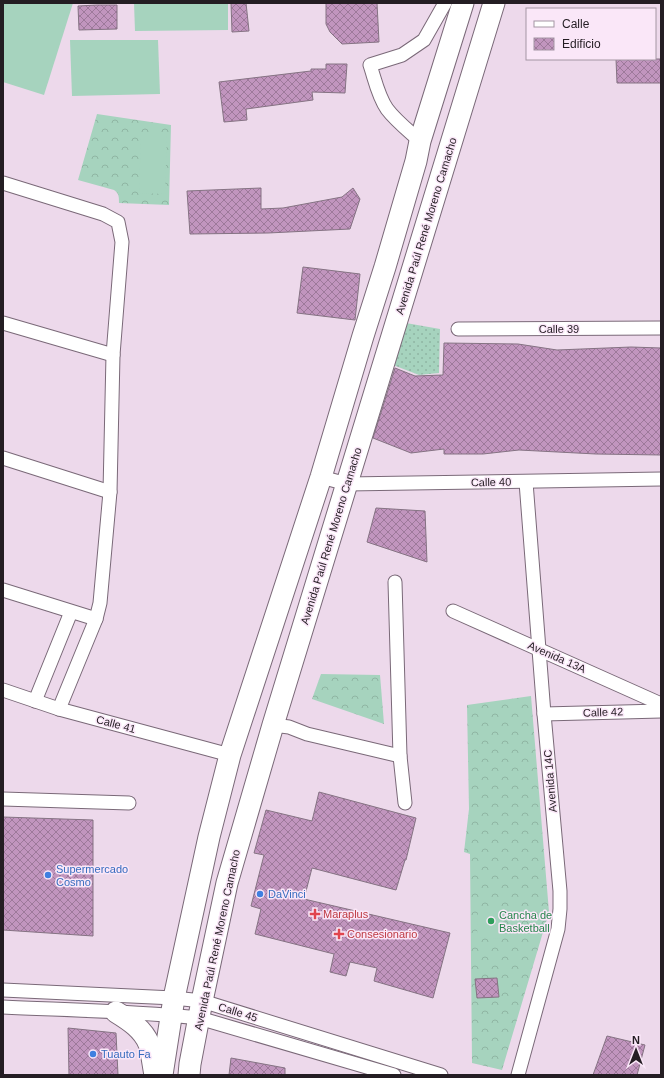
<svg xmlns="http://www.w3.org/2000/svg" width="664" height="1078" font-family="Helvetica,sans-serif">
<defs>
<pattern id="forest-crowns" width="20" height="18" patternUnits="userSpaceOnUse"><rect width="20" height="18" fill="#a6d3be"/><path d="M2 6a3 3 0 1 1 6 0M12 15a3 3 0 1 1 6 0" fill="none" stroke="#8fb5a3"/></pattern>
<pattern id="garden-dots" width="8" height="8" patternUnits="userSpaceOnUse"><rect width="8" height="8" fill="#a6d3be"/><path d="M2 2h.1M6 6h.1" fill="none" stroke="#8fb5a3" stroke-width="1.8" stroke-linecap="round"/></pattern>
<pattern id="building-cross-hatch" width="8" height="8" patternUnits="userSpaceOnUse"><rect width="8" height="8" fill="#c195be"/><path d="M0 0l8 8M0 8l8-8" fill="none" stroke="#9d799a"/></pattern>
</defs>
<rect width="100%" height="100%" fill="#edd9eb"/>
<!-- forest -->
<g fill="url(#forest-crowns)">
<path d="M 97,114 L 171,125 L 169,205 L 119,203 C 119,197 119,193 114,190 L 78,180 Z"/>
<path d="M 321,674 L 380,675 L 384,724 L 312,699 Z"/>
<path d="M 531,696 L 549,912 L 502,1070 L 472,1063 L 470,854 L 464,852 L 469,809 L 467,705 Z"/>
</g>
<!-- garden -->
<path fill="url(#garden-dots)" d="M 406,323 L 440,329 L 439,373 L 419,375 L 393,365 Z"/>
<!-- pitch -->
<g fill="#a6d3be">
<path d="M 3,3 L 73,3 L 44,95 L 3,82 Z"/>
<path d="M 134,3 L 228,3 L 228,30 L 135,31 Z"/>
<path d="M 70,40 L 158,40 L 160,94 L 72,96 Z"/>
<path d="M 141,133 L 167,133 L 165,194 L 139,193 Z"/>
<path d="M 478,910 L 504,910 L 503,939 L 477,937 Z"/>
</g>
<!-- building -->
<g fill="url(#building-cross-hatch)" stroke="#857383">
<path d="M 231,3 L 246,3 L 249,31 L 232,32 Z"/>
<path d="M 326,3 L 377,3 L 379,42 L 342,44 L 330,32 L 326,24 Z"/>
<path d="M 97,5 L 117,5 L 117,29 L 79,30 L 78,6 Z"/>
<path d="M 616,59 L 661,59 L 661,83 L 617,83 Z"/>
<path d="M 326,64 L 347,64 L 345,93 L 312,92 L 313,100 L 246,109 L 247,120 L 224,122 L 219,82 L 311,71 L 311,69 L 326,69 Z"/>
<path d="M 261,188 L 261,209 L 283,208 L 342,197 L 353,188 L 360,199 L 350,229 L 268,233 L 190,234 L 187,191 Z"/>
<path d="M 303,267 L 360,274 L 355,320 L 297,313 Z"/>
<path d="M 444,343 L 518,344 L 557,350 L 631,347 L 661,348 L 661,455 L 596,454 L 519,450 L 483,454 L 444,454 L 444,449 L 411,453 L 373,438 L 395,368 L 415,376 L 443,375 Z"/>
<path d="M 376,508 L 425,511 L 427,562 L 367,542 Z"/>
<path d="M 319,792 L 416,818 L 406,860 L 405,860 L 396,890 L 312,868 L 304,899 L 450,933 L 433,998 L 374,981 L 377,968 L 350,962 L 346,976 L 330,972 L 334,954 L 255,934 L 261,909 L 251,906 L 264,855 L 254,853 L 266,810 L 312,821 Z"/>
<path d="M 3,817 L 93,820 L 93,936 L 3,930 Z"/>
<path d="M 497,978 L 499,997 L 477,998 L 475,979 Z"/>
<path d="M 68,1028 L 116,1033 L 118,1075 L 69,1075 Z"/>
<path d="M 607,1036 L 645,1045 L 637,1075 L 593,1075 Z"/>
<path d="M 231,1058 L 285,1068 L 285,1075 L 229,1075 Z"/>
</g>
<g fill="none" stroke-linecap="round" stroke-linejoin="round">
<!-- street casing -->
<g stroke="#7a6978" stroke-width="15">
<g id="street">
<path d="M 420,141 C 409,131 396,121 387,109 C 378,96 375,80 370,65 L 402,55 L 424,40 L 445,3"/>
<path d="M 3,183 L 103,214 L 118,222 L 122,242 L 113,355 L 110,492 L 100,603 L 96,619 L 59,709"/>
<path d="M 3,323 L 113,355"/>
<path d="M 458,329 L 661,328"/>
<path d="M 3,458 L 110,492"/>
<path d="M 321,477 L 347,484 L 661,479"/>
<path d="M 395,582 L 400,756 L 405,803"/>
<path d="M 3,590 L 96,619"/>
<path d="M 453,611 L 661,704"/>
<path d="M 3,690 L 59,709 L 230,755"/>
<path d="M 35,701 L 71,612"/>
<path d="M 544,714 L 661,711"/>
<path d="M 273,725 L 289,727 L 307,734 L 400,756"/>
<path d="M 3,799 L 129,803"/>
<path d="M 3,990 L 174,998 L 202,1001 L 441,1075"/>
<path d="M 3,1007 C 68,1010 134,1011 199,1018 L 394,1075"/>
<path d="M 518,1075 L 558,929 L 560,909 L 560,891 L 544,714 L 526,482"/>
</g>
</g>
<!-- primary casing -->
<g stroke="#7a6978" stroke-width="23">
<g id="primary">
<path d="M 116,1012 C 129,1020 143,1029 149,1044 C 152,1054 153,1065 155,1075"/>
<path d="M 162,1075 L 174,998 L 209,837 L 230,755 L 321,477 L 363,336 L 385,267 L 416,161 L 420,141 L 463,3"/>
<path d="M 189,1075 L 190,1064 L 202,1001 L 227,883 L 273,725 L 494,3"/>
</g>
</g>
<!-- street -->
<use href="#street" stroke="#fff" stroke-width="13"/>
<!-- primary -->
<use href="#primary" stroke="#fff" stroke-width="21"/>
</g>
<!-- markers -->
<g fill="#3f7fe0" stroke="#fae7f8" stroke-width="1.5">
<circle cx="48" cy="875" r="4"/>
<circle cx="260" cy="894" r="4"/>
<circle cx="93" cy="1054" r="4"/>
</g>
<g fill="#e0444e" stroke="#fae7f8" stroke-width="1.5">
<path d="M313 908h4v4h4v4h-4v4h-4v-4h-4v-4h4z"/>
<path d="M337 928h4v4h4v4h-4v4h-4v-4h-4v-4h4z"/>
</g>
<circle fill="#2e9e5b" stroke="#fae7f8" stroke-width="1.5" cx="491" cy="921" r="4"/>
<g text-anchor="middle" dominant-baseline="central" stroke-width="3" stroke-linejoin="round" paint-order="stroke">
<!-- street labels -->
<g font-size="11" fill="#241d23" stroke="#fae7f8">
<text transform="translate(426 226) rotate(-73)">Avenida Paúl René Moreno Camacho</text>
<text x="559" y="329">Calle 39</text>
<text transform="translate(491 482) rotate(-1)">Calle 40</text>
<text transform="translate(331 536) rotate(-73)">Avenida Paúl René Moreno Camacho</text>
<text transform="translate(557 657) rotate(24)">Avenida 13A</text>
<text transform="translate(603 712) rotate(-2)">Calle 42</text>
<text transform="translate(116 724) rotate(15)">Calle 41</text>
<text transform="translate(550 781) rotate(-95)">Avenida 14C</text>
<text transform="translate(217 940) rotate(-78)">Avenida Paúl René Moreno Camacho</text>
<text transform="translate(238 1012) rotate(17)">Calle 45</text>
</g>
<!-- shop labels -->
<g font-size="11" fill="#366cbe" stroke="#fae7f8" text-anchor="start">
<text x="56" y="869">Supermercado<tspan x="56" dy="13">Cosmo</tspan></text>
<text x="268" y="894">DaVinci</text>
<text x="101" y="1054">Tuauto Fa</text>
</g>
<!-- health labels -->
<g font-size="11" fill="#be3a42" stroke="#fae7f8" text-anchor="start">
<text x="323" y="914">Maraplus</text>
<text x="347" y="934">Consesionario</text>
</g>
<!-- leisure labels -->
<g font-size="11" fill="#27864d" stroke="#fae7f8" text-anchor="start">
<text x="499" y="915">Cancha de<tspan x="499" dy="13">Basketball</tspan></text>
</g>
</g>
<!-- border -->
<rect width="664" height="1078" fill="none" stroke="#241d23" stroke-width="8"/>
<!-- legend -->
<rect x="526" y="8" width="130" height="52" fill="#fae7f8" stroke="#a496a3"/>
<rect x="534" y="21" width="20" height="6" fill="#ffffff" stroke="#a496a3"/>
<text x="562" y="28" font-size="12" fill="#241d23">Calle</text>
<rect x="534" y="38" width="20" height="12" fill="url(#building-cross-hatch)" stroke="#a496a3"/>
<text x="562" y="48" font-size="12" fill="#241d23">Edificio</text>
<!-- north arrow -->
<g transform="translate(636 1050)" stroke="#fae7f8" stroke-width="3" paint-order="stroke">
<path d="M0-3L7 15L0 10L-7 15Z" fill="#241d23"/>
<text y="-6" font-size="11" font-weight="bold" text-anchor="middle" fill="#241d23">N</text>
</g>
</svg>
